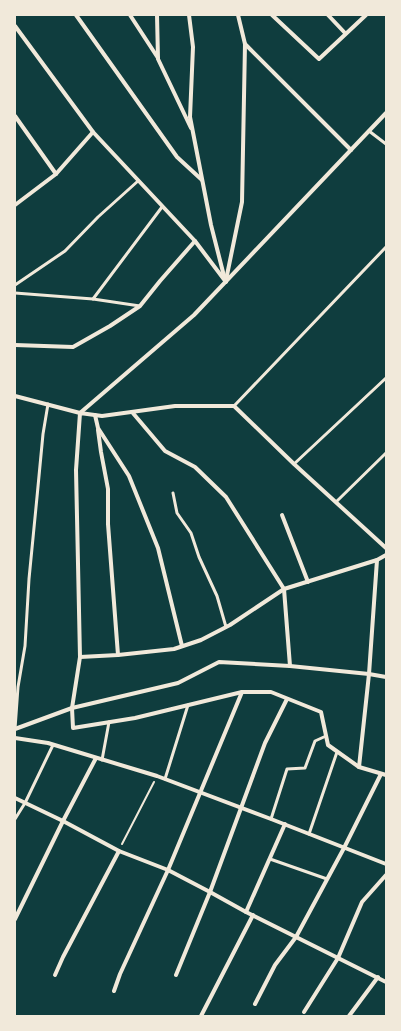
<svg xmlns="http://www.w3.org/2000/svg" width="401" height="1031" font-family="'Noto Serif',serif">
<rect width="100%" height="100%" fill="#0f3d3e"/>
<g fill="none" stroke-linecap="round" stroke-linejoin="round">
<!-- path -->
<path stroke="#f1e9da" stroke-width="2" d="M 122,844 L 154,782"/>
<!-- service -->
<g stroke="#f1e9da" stroke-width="3">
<path d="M 369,131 L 386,144"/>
<path d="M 15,285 L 65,251 L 98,217 L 138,181"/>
<path d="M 15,293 L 93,299 L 140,306"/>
<path d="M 93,299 L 162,207"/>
<path d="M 234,406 L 386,247"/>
<path d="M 294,464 L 386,378"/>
<path d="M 173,493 L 177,513 L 191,533 L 199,557 L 217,596 L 226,627"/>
<path d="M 336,502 L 386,453"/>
<path d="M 15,729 L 18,687 L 25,646 L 29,579 L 37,497 L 43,434 L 48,404"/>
<path d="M 102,760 L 109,722"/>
<path d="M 165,779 L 188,705"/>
<path d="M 15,819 L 25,803 L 53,745"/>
<path d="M 271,819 L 287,769 L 305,768 L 315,741 L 326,736"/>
<path d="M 309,834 L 337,752"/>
<path d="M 270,859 L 327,879"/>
</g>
<!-- minor -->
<g stroke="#f1e9da" stroke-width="4">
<path d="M 76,15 L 177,157 L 202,180"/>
<path d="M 130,15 L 158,58"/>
<path d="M 157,15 L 158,59 L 191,128"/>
<path d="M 189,15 L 193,47 L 190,117 L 211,225 L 225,280"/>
<path d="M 272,15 L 319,59 L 366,15"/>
<path d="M 328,15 L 345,33"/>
<path d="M 15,26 L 93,132 L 195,241 L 226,282"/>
<path d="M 245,44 L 351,150"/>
<path d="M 15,116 L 56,174"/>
<path d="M 15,205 L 56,174 L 93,132"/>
<path d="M 226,280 L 242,202 L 245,44 L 238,15"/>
<path d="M 15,345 L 73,347 L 110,326 L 140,306 L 160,281 L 195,241"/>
<path d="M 15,396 L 80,413 L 194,315 L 386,113"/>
<path d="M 132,412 L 165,451 L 195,467 L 226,497 L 284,589 L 290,666"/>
<path d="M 95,415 L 98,428 L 129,476 L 158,548 L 182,646"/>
<path d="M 98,430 L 101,452 L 108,489 L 108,524 L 118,655"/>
<path d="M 282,515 L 308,582"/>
<path d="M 386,548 L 294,464 L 234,406 L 175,406 L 102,416 L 80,413 L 76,470 L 80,657 L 72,708 L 73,728 L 135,718 L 242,692 L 271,692 L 321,712 L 328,745 L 359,767 L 386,775"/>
<path d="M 80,657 L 118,655 L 174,649 L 201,640 L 230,625 L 284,589 L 377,560"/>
<path d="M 15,729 L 72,708 L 178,683 L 219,662 L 290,666 L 369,674 L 386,677"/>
<path d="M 15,738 L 48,743 L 157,776 L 271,819 L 386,864"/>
<path d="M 359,767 L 369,674 L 377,560 L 386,555"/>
<path d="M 15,798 L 63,821 L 119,851 L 168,870 L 210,892 L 246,912 L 386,982"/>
<path d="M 246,912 L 285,824"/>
<path d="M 15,919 L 63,821 L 96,758"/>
<path d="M 55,975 L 63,957 L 119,851"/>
<path d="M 176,975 L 210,892 L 265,743 L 287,699"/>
<path d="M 114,991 L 120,974 L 168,870 L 242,692"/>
<path d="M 255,1004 L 275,965 L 296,937 L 344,848 L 381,774"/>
<path d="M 304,1012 L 338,958 L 362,902 L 386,875"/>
<path d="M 201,1016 L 253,915"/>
<path d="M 349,1016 L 378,977"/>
</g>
</g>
<!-- border -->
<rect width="401" height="1031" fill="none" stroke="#f1e9da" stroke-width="32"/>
</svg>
